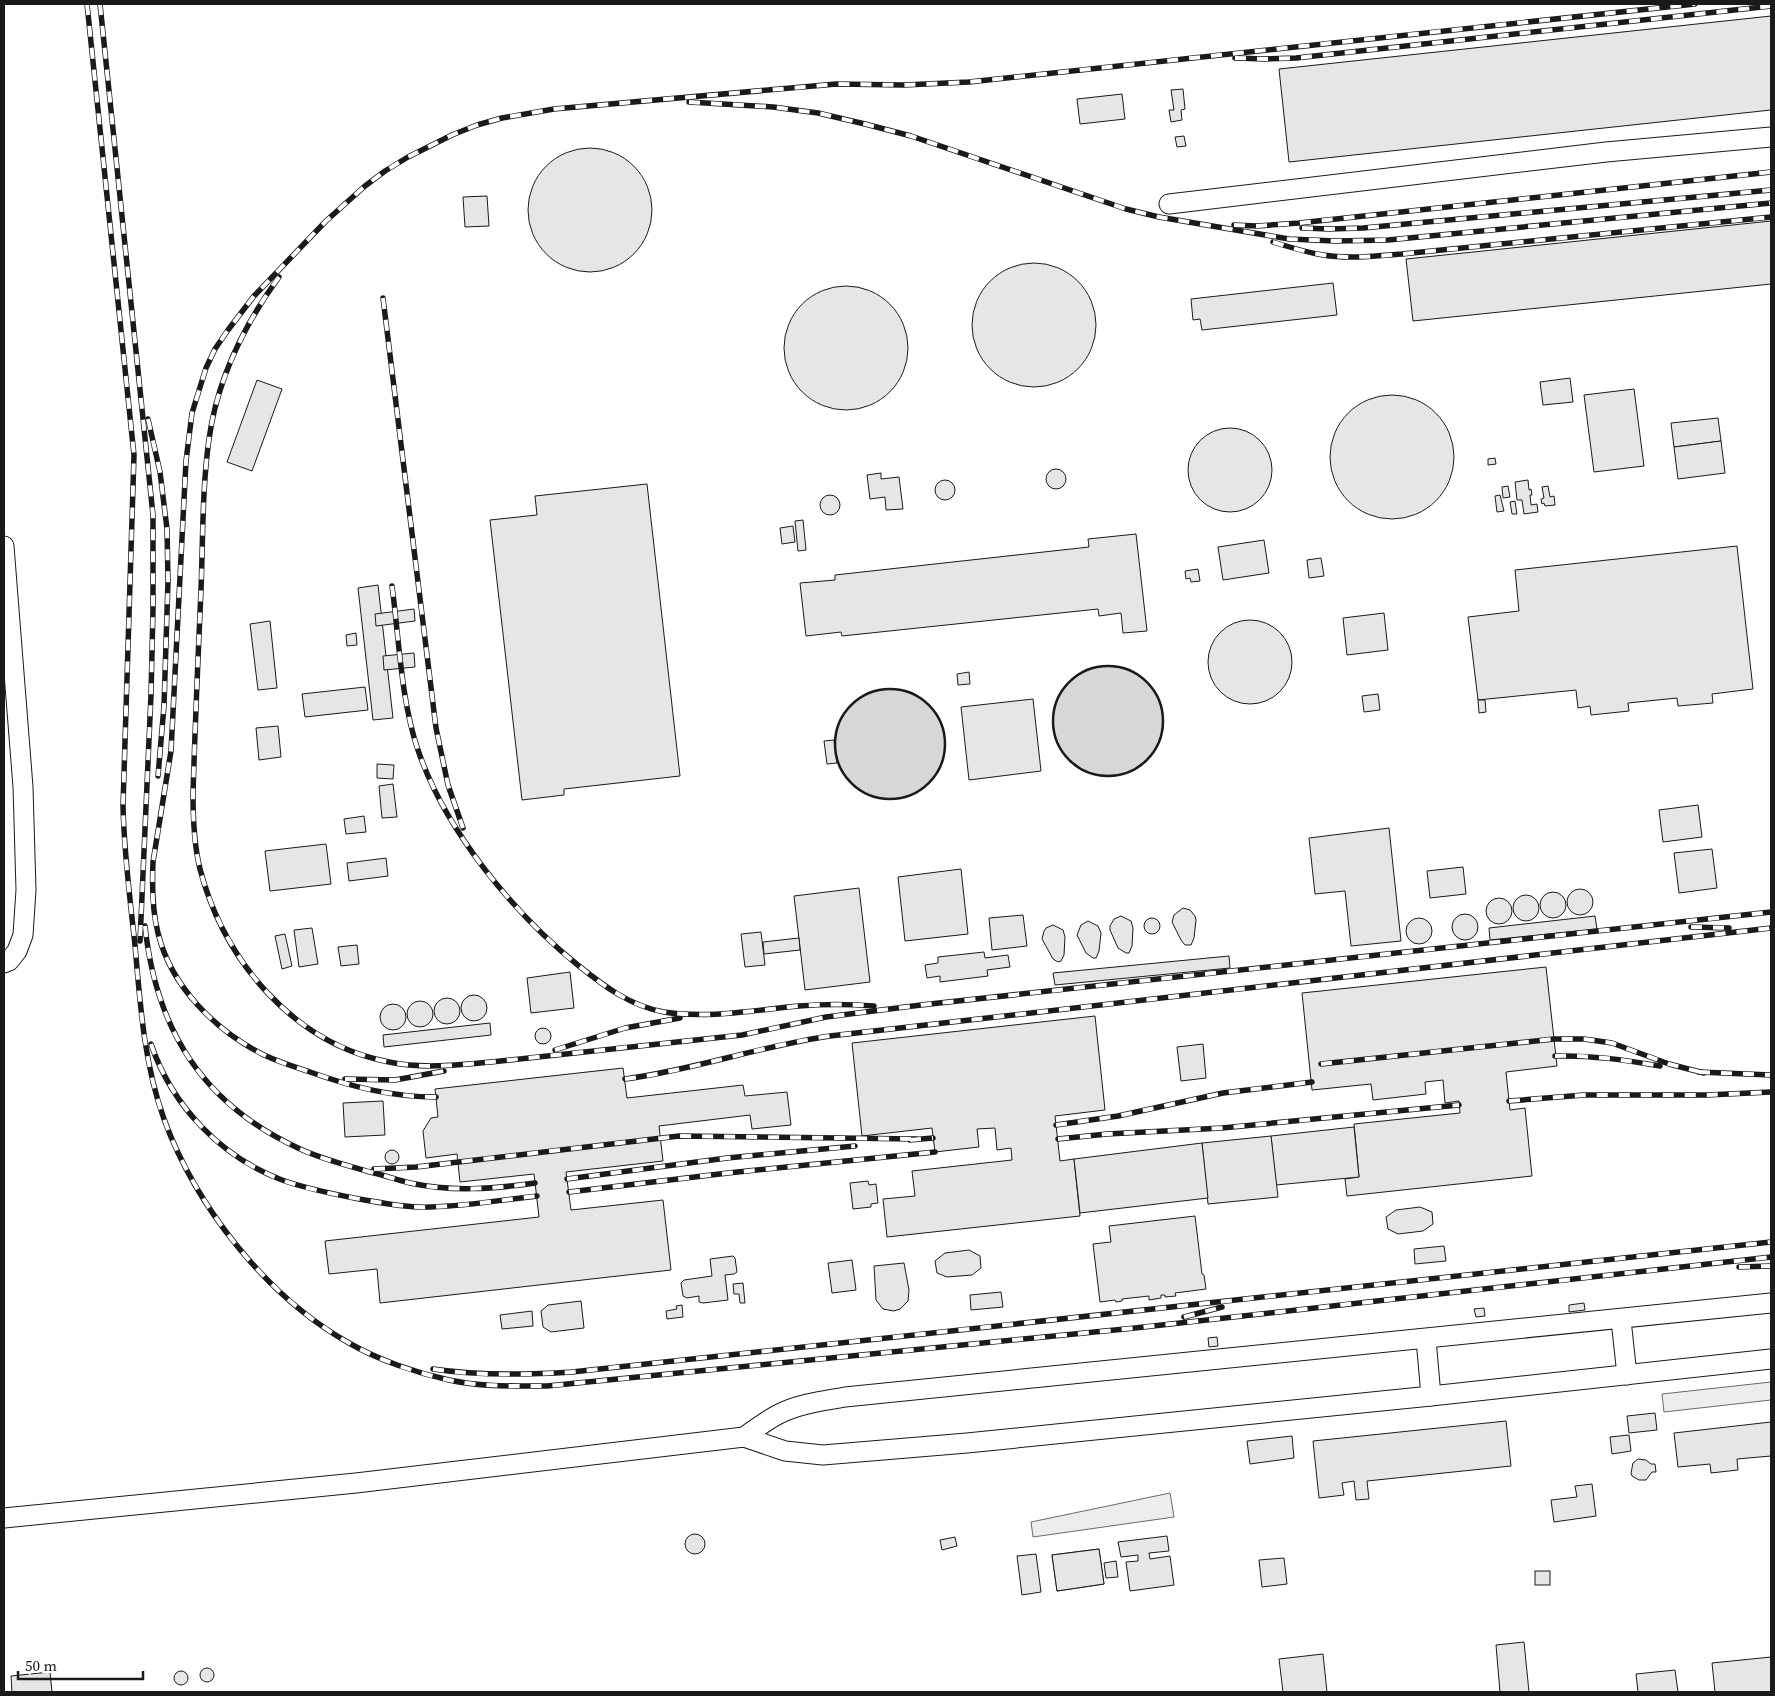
<svg xmlns="http://www.w3.org/2000/svg" width="1775" height="1696" font-family="'Source Serif 4',serif">
<rect width="100%" height="100%" fill="#fff"/>
<!-- built -->
<g fill="#ededed" stroke="#6a6a6a">
<path d="M 1771,1382 L 1771,1400 L 1664,1412 L 1662,1394 Z"/>
<path d="M 1170,1493 L 1174,1517 L 1033,1537 L 1031,1522 Z"/>
</g>
<!-- water -->
<g fill="#d7d7d7" stroke="#6a6a6a">
<circle cx="1108" cy="721" r="55"/>
<circle cx="890" cy="744" r="55"/>
</g>
<!-- building -->
<g fill="#e6e6e6" stroke="#1a1a1a" fill-rule="evenodd">
<path d="M 1771,16 L 1771,110 L 1289,162 L 1279,69 Z"/>
<path d="M 1183,89 L 1185,109 L 1181,110 L 1182,120 L 1171,122 L 1169,110 L 1174,110 L 1171,90 Z"/>
<path d="M 1122,94 L 1125,119 L 1080,124 L 1077,99 Z"/>
<path d="M 1184,136 L 1186,146 L 1177,147 L 1175,137 Z"/>
<circle cx="590" cy="210" r="62"/>
<path d="M 487,196 L 489,226 L 465,227 L 463,197 Z"/>
<path d="M 1771,221 L 1771,284 L 1413,321 L 1406,259 Z"/>
<circle cx="1034" cy="325" r="62"/>
<path d="M 1333,283 L 1337,315 L 1202,330 L 1200,319 L 1193,320 L 1191,299 Z"/>
<circle cx="846" cy="348" r="62"/>
<path d="M 1570,378 L 1573,402 L 1543,405 L 1540,382 Z"/>
<path d="M 257,380 L 282,389 L 252,471 L 227,462 Z"/>
<path d="M 1634,389 L 1644,466 L 1594,472 L 1584,395 Z"/>
<circle cx="1392" cy="457" r="62"/>
<path d="M 1718,418 L 1721,441 L 1674,447 L 1671,423 Z"/>
<circle cx="1230" cy="470" r="42"/>
<path d="M 1721,441 L 1725,473 L 1678,479 L 1674,447 Z"/>
<path d="M 1495,458 L 1496,464 L 1488,465 L 1488,459 Z"/>
<circle cx="1056" cy="479" r="10"/>
<path d="M 881,473 L 881,479 L 899,477 L 903,509 L 886,510 L 885,497 L 870,499 L 867,475 Z"/>
<circle cx="945" cy="490" r="10"/>
<path d="M 1528,480 L 1529,490 L 1531,489 L 1532,495 L 1530,495 L 1531,505 L 1537,504 L 1538,512 L 1524,514 L 1522,500 L 1517,500 L 1515,482 Z"/>
<path d="M 647,484 L 680,776 L 564,789 L 564,795 L 522,800 L 490,520 L 537,515 L 535,496 Z"/>
<path d="M 1508,486 L 1510,497 L 1503,498 L 1502,487 Z"/>
<path d="M 1548,486 L 1550,497 L 1554,496 L 1555,505 L 1545,506 L 1544,503 L 1542,504 L 1541,499 L 1544,498 L 1542,487 Z"/>
<circle cx="830" cy="505" r="10"/>
<path d="M 1500,495 L 1504,511 L 1497,512 L 1495,496 Z"/>
<path d="M 1515,501 L 1517,514 L 1512,514 L 1510,502 Z"/>
<path d="M 803,520 L 806,550 L 798,551 L 795,521 Z"/>
<path d="M 793,526 L 795,542 L 782,544 L 780,528 Z"/>
<path d="M 1136,534 L 1147,631 L 1123,633 L 1121,613 L 1099,616 L 1098,609 L 842,636 L 841,632 L 806,636 L 800,583 L 835,580 L 835,575 L 1089,547 L 1088,539 Z"/>
<path d="M 1264,540 L 1269,573 L 1223,580 L 1218,547 Z"/>
<path d="M 1737,546 L 1753,689 L 1712,694 L 1713,703 L 1678,706 L 1677,698 L 1628,703 L 1629,711 L 1591,715 L 1590,706 L 1578,708 L 1576,690 L 1478,700 L 1468,617 L 1519,611 L 1515,570 Z"/>
<path d="M 1321,558 L 1324,576 L 1309,578 L 1307,560 Z"/>
<path d="M 1198,569 L 1200,581 L 1191,582 L 1190,578 L 1186,579 L 1185,571 Z"/>
<path d="M 378,585 L 393,718 L 373,720 L 358,588 Z"/>
<path d="M 414,609 L 415,621 L 376,626 L 375,614 Z"/>
<path d="M 1384,613 L 1388,650 L 1347,655 L 1343,618 Z"/>
<circle cx="1250" cy="662" r="42"/>
<path d="M 270,621 L 277,688 L 258,690 L 250,624 Z"/>
<path d="M 356,633 L 357,645 L 347,646 L 346,635 Z"/>
<path d="M 414,653 L 415,667 L 384,670 L 383,656 Z"/>
<path d="M 969,672 L 970,684 L 958,685 L 957,674 Z"/>
<path d="M 365,687 L 368,710 L 305,717 L 302,694 Z"/>
<path d="M 1378,694 L 1380,710 L 1364,712 L 1362,696 Z"/>
<path d="M 1033,699 L 1041,771 L 969,780 L 961,707 Z"/>
<path d="M 1478,700 L 1485,700 L 1486,712 L 1479,713 Z"/>
<path d="M 278,726 L 281,757 L 259,760 L 256,728 Z"/>
<path d="M 834,740 L 837,763 L 827,764 L 824,741 Z"/>
<path d="M 377,764 L 394,765 L 393,779 L 377,778 Z"/>
<path d="M 393,784 L 397,817 L 382,818 L 379,786 Z"/>
<path d="M 1698,805 L 1702,837 L 1663,842 L 1659,810 Z"/>
<path d="M 364,816 L 366,832 L 346,834 L 344,819 Z"/>
<path d="M 1389,828 L 1401,941 L 1351,946 L 1345,891 L 1315,894 L 1309,838 Z"/>
<path d="M 326,844 L 331,884 L 270,891 L 265,851 Z"/>
<path d="M 1712,849 L 1717,888 L 1679,893 L 1674,853 Z"/>
<path d="M 386,858 L 388,876 L 349,881 L 347,863 Z"/>
<path d="M 1463,867 L 1466,894 L 1430,898 L 1427,871 Z"/>
<path d="M 961,869 L 968,934 L 905,941 L 898,877 Z"/>
<path d="M 859,888 L 870,982 L 805,990 L 794,896 Z"/>
<circle cx="1580" cy="902" r="13"/>
<circle cx="1553" cy="905" r="13"/>
<circle cx="1526" cy="908" r="13"/>
<circle cx="1499" cy="911" r="13"/>
<path d="M 1183,908 L 1190,910 L 1195,916 L 1196,920 L 1194,938 L 1191,945 L 1185,945 L 1181,940 L 1172,922 L 1174,915 Z"/>
<circle cx="1465" cy="927" r="13"/>
<path d="M 1023,915 L 1027,946 L 992,950 L 989,918 Z"/>
<path d="M 1121,916 L 1131,921 L 1133,928 L 1132,946 L 1129,953 L 1126,953 L 1118,948 L 1110,930 L 1110,926 L 1114,919 Z"/>
<path d="M 1595,916 L 1597,929 L 1490,940 L 1489,928 Z"/>
<circle cx="1152" cy="926" r="8"/>
<circle cx="1419" cy="931" r="13"/>
<path d="M 1088,921 L 1098,926 L 1101,933 L 1099,951 L 1096,958 L 1093,958 L 1086,953 L 1077,935 L 1081,925 Z"/>
<path d="M 1053,925 L 1063,930 L 1065,937 L 1064,955 L 1061,961 L 1058,962 L 1053,959 L 1042,939 L 1044,931 L 1046,928 Z"/>
<path d="M 312,928 L 318,964 L 299,967 L 294,930 Z"/>
<path d="M 761,932 L 765,965 L 745,967 L 741,934 Z"/>
<path d="M 285,934 L 292,966 L 282,969 L 275,936 Z"/>
<path d="M 799,938 L 800,950 L 764,954 L 763,942 Z"/>
<path d="M 357,945 L 359,964 L 341,966 L 338,947 Z"/>
<path d="M 984,952 L 985,958 L 1008,955 L 1010,967 L 987,970 L 988,976 L 940,982 L 940,976 L 927,978 L 925,965 L 938,963 L 938,957 Z"/>
<path d="M 1229,956 L 1230,968 L 1055,985 L 1053,973 Z"/>
<path d="M 1546,967 L 1557,1066 L 1506,1072 L 1510,1110 L 1525,1108 L 1532,1176 L 1347,1196 L 1345,1179 L 1359,1177 L 1354,1124 L 1460,1113 L 1459,1101 L 1445,1103 L 1443,1080 L 1425,1082 L 1426,1094 L 1373,1100 L 1371,1084 L 1312,1090 L 1302,993 Z"/>
<path d="M 570,972 L 574,1008 L 531,1013 L 527,978 Z"/>
<circle cx="474" cy="1008" r="13"/>
<circle cx="447" cy="1011" r="13"/>
<circle cx="420" cy="1014" r="13"/>
<circle cx="393" cy="1017" r="13"/>
<path d="M 1095,1016 L 1105,1110 L 1055,1116 L 1060,1161 L 1074,1159 L 1080,1216 L 887,1237 L 883,1199 L 915,1196 L 912,1171 L 1012,1160 L 1011,1148 L 997,1150 L 995,1128 L 977,1129 L 979,1147 L 935,1152 L 932,1128 L 862,1136 L 852,1043 Z"/>
<path d="M 490,1023 L 491,1035 L 384,1047 L 383,1035 Z"/>
<circle cx="543" cy="1036" r="8"/>
<path d="M 1203,1044 L 1206,1078 L 1181,1081 L 1177,1047 Z"/>
<path d="M 623,1068 L 627,1098 L 743,1085 L 745,1096 L 787,1092 L 791,1125 L 752,1129 L 750,1115 L 659,1126 L 663,1161 L 566,1172 L 571,1210 L 663,1200 L 671,1270 L 380,1303 L 377,1269 L 329,1274 L 325,1241 L 539,1217 L 534,1174 L 460,1182 L 457,1154 L 426,1158 L 423,1131 L 431,1118 L 438,1117 L 435,1089 Z"/>
<path d="M 383,1101 L 385,1135 L 345,1137 L 343,1103 Z"/>
<path d="M 1354,1127 L 1359,1177 L 1276,1185 L 1271,1136 Z"/>
<path d="M 1271,1136 L 1278,1197 L 1208,1204 L 1202,1143 Z"/>
<path d="M 1202,1143 L 1208,1198 L 1080,1213 L 1074,1159 Z"/>
<circle cx="392" cy="1157" r="7"/>
<path d="M 868,1181 L 869,1185 L 876,1184 L 878,1203 L 871,1204 L 871,1207 L 853,1209 L 850,1183 Z"/>
<path d="M 1420,1207 L 1432,1212 L 1433,1224 L 1423,1231 L 1398,1234 L 1388,1229 L 1386,1217 L 1396,1210 Z"/>
<path d="M 1195,1216 L 1202,1274 L 1204,1275 L 1206,1289 L 1175,1293 L 1176,1296 L 1165,1297 L 1165,1295 L 1161,1295 L 1161,1298 L 1149,1300 L 1149,1296 L 1122,1299 L 1122,1301 L 1116,1302 L 1115,1300 L 1100,1302 L 1093,1244 L 1111,1242 L 1109,1226 Z"/>
<path d="M 1444,1246 L 1446,1261 L 1415,1264 L 1414,1249 Z"/>
<path d="M 969,1250 L 980,1256 L 981,1268 L 972,1275 L 947,1277 L 937,1273 L 935,1261 L 945,1253 Z"/>
<path d="M 733,1256 L 735,1258 L 737,1272 L 734,1274 L 725,1275 L 728,1300 L 703,1303 L 699,1302 L 699,1296 L 687,1298 L 683,1296 L 681,1283 L 684,1280 L 712,1276 L 710,1259 Z"/>
<path d="M 852,1260 L 856,1290 L 832,1293 L 828,1263 Z"/>
<path d="M 904,1263 L 909,1290 L 908,1301 L 900,1309 L 894,1311 L 883,1309 L 876,1300 L 874,1266 Z"/>
<path d="M 743,1283 L 745,1303 L 740,1303 L 739,1294 L 734,1294 L 733,1284 Z"/>
<path d="M 1001,1292 L 1003,1307 L 971,1310 L 970,1295 Z"/>
<path d="M 581,1301 L 584,1328 L 551,1332 L 543,1327 L 541,1311 L 548,1305 Z"/>
<path d="M 1584,1303 L 1585,1310 L 1569,1312 L 1569,1305 Z"/>
<path d="M 682,1305 L 683,1317 L 667,1319 L 666,1311 L 677,1309 L 676,1306 Z"/>
<path d="M 1484,1308 L 1485,1316 L 1476,1317 L 1474,1309 Z"/>
<path d="M 532,1311 L 533,1326 L 502,1329 L 500,1315 Z"/>
<path d="M 1217,1337 L 1218,1346 L 1209,1347 L 1208,1338 Z"/>
<path d="M 1655,1413 L 1657,1430 L 1629,1433 L 1627,1416 Z"/>
<path d="M 1506,1421 L 1511,1466 L 1367,1481 L 1369,1499 L 1356,1500 L 1354,1481 L 1342,1483 L 1344,1495 L 1319,1498 L 1313,1441 Z"/>
<path d="M 1771,1422 L 1771,1456 L 1737,1459 L 1738,1470 L 1711,1473 L 1710,1464 L 1678,1467 L 1674,1433 Z"/>
<path d="M 1629,1435 L 1631,1451 L 1612,1454 L 1610,1437 Z"/>
<path d="M 1292,1436 L 1294,1458 L 1250,1464 L 1247,1441 Z"/>
<path d="M 1638,1459 L 1646,1460 L 1651,1464 L 1655,1464 L 1656,1472 L 1652,1472 L 1646,1480 L 1639,1480 L 1632,1476 L 1631,1473 L 1633,1463 Z"/>
<path d="M 1592,1484 L 1596,1516 L 1554,1522 L 1551,1500 L 1577,1497 L 1575,1486 Z"/>
<circle cx="695" cy="1544" r="10"/>
<path d="M 1167,1536 L 1169,1551 L 1149,1553 L 1150,1559 L 1170,1556 L 1174,1585 L 1130,1591 L 1126,1562 L 1138,1561 L 1138,1555 L 1121,1557 L 1118,1542 Z"/>
<path d="M 955,1537 L 957,1546 L 942,1550 L 940,1540 Z"/>
<path d="M 1099,1549 L 1104,1584 L 1057,1591 L 1052,1555 ZM 1082,1564 L 1083,1573 L 1077,1574 L 1076,1565 Z"/>
<path d="M 1099,1549 L 1104,1584 L 1057,1591 L 1052,1555 Z"/>
<path d="M 1036,1554 L 1041,1592 L 1022,1595 L 1017,1556 Z"/>
<path d="M 1284,1558 L 1287,1584 L 1262,1587 L 1259,1560 Z"/>
<path d="M 1116,1561 L 1118,1577 L 1106,1578 L 1104,1563 Z"/>
<rect x="1535" y="1571" width="15" height="14"/>
<path d="M 1524,1642 L 1529,1692 L 1500,1692 L 1496,1645 Z"/>
<path d="M 1323,1654 L 1327,1692 L 1283,1692 L 1279,1659 Z"/>
<path d="M 1771,1657 L 1771,1692 L 1715,1692 L 1712,1663 Z"/>
<circle cx="207" cy="1675" r="7"/>
<path d="M 1675,1670 L 1678,1692 L 1638,1692 L 1636,1674 Z"/>
<circle cx="181" cy="1678" r="7"/>
<path d="M 50,1672 L 52,1692 L 12,1692 L 11,1676 Z"/>
</g>
<g fill="none" stroke-linecap="round" stroke-linejoin="round">
<!-- minor casing -->
<g stroke="#1a1a1a" stroke-width="21">
<g id="minor">
<path d="M 1169,204 L 1606,152 L 1771,137"/>
<path d="M 4,546 L 23,787 L 26,890 L 23,935 L 17,951 L 9,961 L 4,963"/>
<path d="M 1621,1320 L 1627,1375"/>
<path d="M 1426,1339 L 1431,1396"/>
<path d="M 744,1437 L 785,1451 L 823,1455 L 967,1443 L 1431,1396 L 1771,1359"/>
<path d="M 4,1518 L 356,1483 L 744,1437 C 755,1429 766,1421 777,1415 C 797,1404 822,1401 845,1397 L 1771,1303"/>
</g>
</g>
<!-- minor -->
<use href="#minor" stroke="#fff" stroke-width="19"/>
<!-- rail casing -->
<g stroke="#1a1a1a" stroke-width="5.5">
<g id="rail">
<path d="M 87,4 L 134,455 L 123,806 C 124,853 130,899 135,945 C 140,1003 144,1064 164,1119 C 196,1207 267,1297 349,1343 C 378,1360 417,1373 449,1380 C 481,1387 515,1386 547,1386 L 1135,1328 L 1771,1257"/>
<path d="M 100,4 L 153,515 L 153,609 L 151,695 L 140,941"/>
<path d="M 1235,58 L 1265,59 L 1296,58 L 1771,6"/>
<path d="M 689,102 L 773,107 L 818,113 L 865,124 L 911,136 L 1126,209 L 1159,217 L 1289,239 L 1335,241 L 1388,240 L 1771,203"/>
<path d="M 1234,225 L 1257,226 L 1299,223 L 1771,172"/>
<path d="M 1302,228 L 1329,229 L 1363,228 L 1771,190"/>
<path d="M 1273,242 C 1289,247 1305,252 1323,255 C 1349,259 1376,256 1402,254 L 1771,217"/>
<path d="M 279,277 C 244,325 217,381 209,439 C 202,489 203,540 201,590 C 198,658 195,726 193,794 C 193,819 194,845 200,869 C 224,961 294,1044 389,1062 C 423,1069 457,1065 491,1062 L 742,1035 L 826,1017 L 921,1005 L 1771,912"/>
<path d="M 383,298 L 436,728 L 448,785 L 463,828"/>
<path d="M 148,419 L 160,472 L 167,529 L 168,581 L 164,706 L 158,776"/>
<path d="M 392,586 C 399,638 401,701 418,750 C 445,830 513,913 579,966 C 604,986 630,1006 664,1012 C 709,1019 754,1010 799,1006 C 824,1004 849,1004 874,1006"/>
<path d="M 145,926 C 156,1030 203,1104 298,1148 C 321,1159 346,1165 370,1172 C 384,1175 397,1180 410,1183 C 452,1192 493,1189 535,1183"/>
<path d="M 1691,927 L 1729,928"/>
<path d="M 151,1044 C 172,1106 221,1157 282,1180 C 307,1189 333,1194 359,1199 C 383,1203 407,1208 431,1207 C 466,1206 502,1200 537,1196"/>
<path d="M 555,1050 L 625,1028 L 680,1018"/>
<path d="M 1555,1056 C 1591,1055 1625,1060 1660,1066"/>
<path d="M 1321,1064 L 1554,1039 L 1584,1039 L 1612,1043 L 1669,1064 L 1704,1073"/>
<path d="M 1699,1072 L 1771,1075"/>
<path d="M 345,1079 L 395,1080 L 444,1071"/>
<path d="M 625,1079 C 694,1070 760,1046 830,1036 L 1771,928"/>
<path d="M 436,1097 C 392,1097 352,1087 310,1072 C 295,1067 279,1062 264,1055 C 216,1031 171,987 158,933 C 152,910 152,885 153,862 L 171,751 L 186,461 L 192,413 L 206,368 L 215,349 L 228,330 L 254,296 L 326,221 L 365,186 L 385,171 L 408,157 L 452,135 L 477,125 L 502,118 L 554,109 L 836,84 L 904,85 L 969,82 L 1695,4"/>
<path d="M 1509,1101 L 1584,1095 L 1707,1095 L 1771,1092"/>
<path d="M 1056,1125 L 1118,1116 L 1223,1093 L 1312,1082"/>
<path d="M 1058,1139 L 1107,1134 L 1222,1128 L 1459,1105"/>
<path d="M 910,1140 L 933,1138"/>
<path d="M 374,1169 L 416,1167 L 679,1136 L 916,1139"/>
<path d="M 567,1179 L 727,1158 L 855,1146"/>
<path d="M 569,1192 L 728,1173 L 935,1152"/>
<path d="M 1739,1267 L 1771,1266"/>
<path d="M 1184,1317 L 1222,1307"/>
<path d="M 433,1369 C 479,1376 525,1375 572,1372 L 1771,1242"/>
</g>
</g>
<!-- rail -->
<use href="#rail" stroke="#fff" stroke-width="4" stroke-dasharray="11" stroke-linecap="butt"/>
<!-- wall -->
<g stroke="#1a1a1a" stroke-width="2.5">
<circle cx="1108" cy="721" r="55"/>
<circle cx="890" cy="744" r="55"/>
</g>
</g>
<!-- border -->
<rect width="1775" height="1696" fill="none" stroke="#1a1a1a" stroke-width="10"/>
<!-- scale -->
<path d="M18 1671v8h125v-8" fill="none" stroke="#1a1a1a" stroke-width="2.5"/>
<text x="25" y="1671" font-size="15" fill="#1a1a1a" stroke="#ffffff" stroke-width="4" paint-order="stroke">50 m</text>
</svg>
